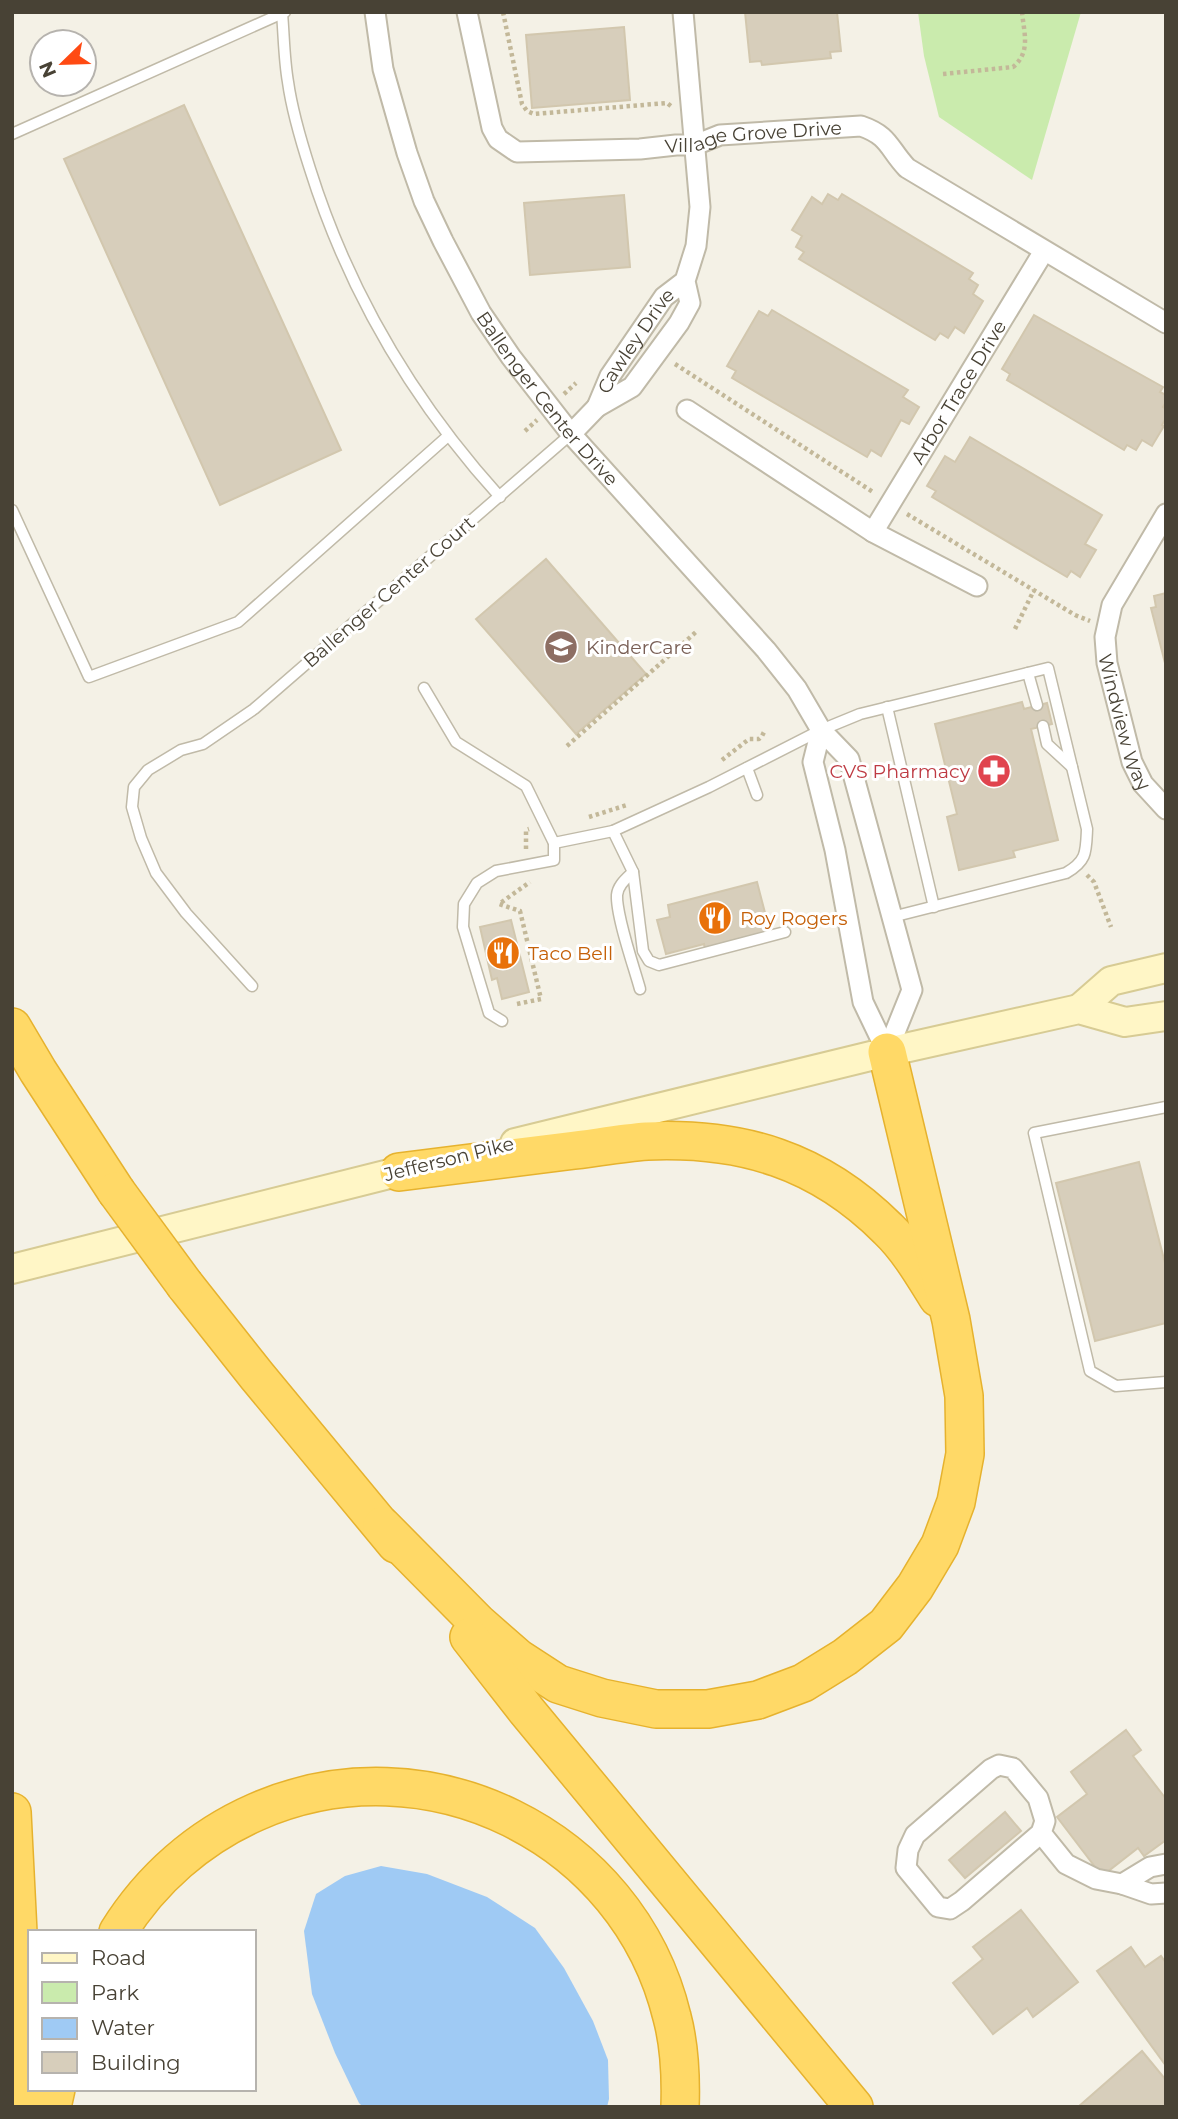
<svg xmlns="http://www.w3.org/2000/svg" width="1178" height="2119" font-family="Montserrat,sans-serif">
<rect width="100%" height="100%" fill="#f4f1e6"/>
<!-- green -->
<path fill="#caebad" d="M 918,12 L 1081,12 L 1032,180 L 939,117 L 924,56 Z"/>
<!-- water -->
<path fill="#9fcaf4" d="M 381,1866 L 427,1874 L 487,1897 L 535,1928 L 564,1968 L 593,2021 L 608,2060 L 609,2099 L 607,2107 L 363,2107 L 359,2103 L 335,2053 L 312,1994 L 304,1931 L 316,1894 L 345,1876 Z"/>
<!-- building -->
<g fill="#d7cebb" stroke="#d2c7ae" stroke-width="2">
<path d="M 745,12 L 837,12 L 841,51 L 830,52 L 831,58 L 762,65 L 761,61 L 750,62 Z"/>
<path d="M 624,27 L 630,100 L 532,108 L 526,35 Z"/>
<path d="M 184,105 L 341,450 L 220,505 L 64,159 Z"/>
<path d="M 828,194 L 838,200 L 842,194 L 973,273 L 969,279 L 978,285 L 973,294 L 983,301 L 964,333 L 955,327 L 948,338 L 940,333 L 935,340 L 799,259 L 804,252 L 796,247 L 802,236 L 792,230 L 812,197 L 822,204 Z"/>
<path d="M 624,195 L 630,267 L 530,275 L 524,203 Z"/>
<path d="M 772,310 L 908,390 L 903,397 L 919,407 L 909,424 L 901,420 L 881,456 L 871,450 L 867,457 L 732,378 L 736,371 L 727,366 L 759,311 L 768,316 Z"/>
<path d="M 1034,315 L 1163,387 L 1160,392 L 1166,395 L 1166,402 L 1163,407 L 1166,409 L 1166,418 L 1162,425 L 1164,426 L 1152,446 L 1142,440 L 1136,450 L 1127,445 L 1124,450 L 1007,380 L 1010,374 L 1002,369 Z"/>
<path d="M 970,437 L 1102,515 L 1085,544 L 1096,550 L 1080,577 L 1071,571 L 1067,577 L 932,497 L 936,491 L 927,486 L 945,456 L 955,462 Z"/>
<path d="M 546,559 L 646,674 L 576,734 L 476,619 Z"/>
<path d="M 1166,593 L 1166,667 L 1151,608 L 1156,607 L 1154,596 Z"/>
<path d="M 1022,702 L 1024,709 L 1047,703 L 1052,724 L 1031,729 L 1058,840 L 1013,851 L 1015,857 L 959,870 L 947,817 L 957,814 L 935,724 Z"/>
<path d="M 757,882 L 770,932 L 705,949 L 704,944 L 666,954 L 657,920 L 670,917 L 668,905 Z"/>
<path d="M 511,920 L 529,992 L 502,999 L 497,978 L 492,980 L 480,927 Z"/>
<path d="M 1139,1162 L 1166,1267 L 1166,1323 L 1095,1341 L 1056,1183 Z"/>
<path d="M 1126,1730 L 1141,1750 L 1133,1756 L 1166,1799 L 1166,1840 L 1144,1856 L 1138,1848 L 1102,1876 L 1057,1817 L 1087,1794 L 1071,1772 Z"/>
<path d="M 1005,1812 L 1021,1831 L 965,1878 L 949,1860 Z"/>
<path d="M 1021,1910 L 1078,1982 L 1033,2017 L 1027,2008 L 993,2034 L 953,1983 L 983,1959 L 973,1947 Z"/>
<path d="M 1131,1947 L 1145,1967 L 1161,1956 L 1166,1963 L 1166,2066 L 1097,1971 Z"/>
<path d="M 1142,2051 L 1166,2080 L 1166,2107 L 1078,2107 Z"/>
</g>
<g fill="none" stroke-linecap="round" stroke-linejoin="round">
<!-- service casing -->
<g stroke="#c0baa8" stroke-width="13">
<g id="service">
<path d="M 282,13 C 284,36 284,59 288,82 C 292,111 301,141 310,169 C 349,293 413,401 500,497"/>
<path d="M 12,134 L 285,12"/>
<path d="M 12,510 L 89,677 L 238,622 L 448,436"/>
<path d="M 1028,673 L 1037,705"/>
<path d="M 424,688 L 456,742 L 526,786 L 554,843 L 554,860 L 496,871 L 477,883 L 464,904 L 463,927 L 489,1013 L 502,1021"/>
<path d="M 887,707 L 934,907"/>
<path d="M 1043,726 L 1047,744 L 1072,767"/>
<path d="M 747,768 L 757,795"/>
<path d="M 613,831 L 633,872 L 643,951 L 649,961 L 659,965 L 785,932"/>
<path d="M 554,843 L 613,831 L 709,787 L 821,730 L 860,714 L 1048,668 L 1087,829 C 1086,852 1087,861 1066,873 L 892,917"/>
<path d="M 633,872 C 626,879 618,885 617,895 C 616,916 634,967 640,989"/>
<path d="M 252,986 L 186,913 L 156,873 L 141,838 L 132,807 L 134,787 L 148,770 L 181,750 L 203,744 L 254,709 L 571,434"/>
<path d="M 1166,1107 L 1034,1133 L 1090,1371 L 1116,1386 L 1166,1382"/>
</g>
</g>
<!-- minor casing -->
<g stroke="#c0baa8" stroke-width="23">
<g id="minor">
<path id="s1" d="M 375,12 L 383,69 L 407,153 L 424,201 L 443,241 L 481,313 L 511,357 L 571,434 L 766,650 L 797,689 L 821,730 L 849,759 L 912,990 L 887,1052"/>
<path id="s2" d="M 467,12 L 492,128 L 498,139 L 517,152 L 640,149 L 676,145 L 695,145 L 720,135 L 861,126 C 890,136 888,148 907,168 L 1166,323"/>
<path id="s3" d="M 683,12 L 700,207 L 696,246 L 685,281 L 690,303 L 679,323 L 632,387 L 597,407 L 610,376 L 664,297 L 685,281"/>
<path d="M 687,410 L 873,532 L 977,586"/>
<path d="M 571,434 L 597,407"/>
<path id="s4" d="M 1166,514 L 1112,605 L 1105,637 L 1107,663 L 1132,762 L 1143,784 L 1166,809"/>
<path id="s5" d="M 873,532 L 1044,251"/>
<path d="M 821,730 L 813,762 L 835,850 L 863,1002 L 887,1052"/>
<path d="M 1041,1833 L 1045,1821 L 1038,1798 L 1013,1768 L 999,1765 L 991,1769 L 915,1835 L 908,1850 L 906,1868 L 938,1907 L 950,1909 L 962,1901 L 1041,1833 L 1066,1864 L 1096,1879 L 1122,1884"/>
<path d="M 1166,1864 L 1150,1867 L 1122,1884 L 1151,1894 L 1166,1893"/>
</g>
</g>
<!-- secondary casing -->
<g stroke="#d7cb94" stroke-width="32">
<g id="secondary">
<path d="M 1079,1009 L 1111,981 L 1166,968"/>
<path d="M 515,1143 L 887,1052 L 1079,1009 L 1125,1022 L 1166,1016"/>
<path d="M 12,1269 L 417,1167"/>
</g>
</g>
<!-- motorway casing -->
<g stroke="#e6b22e" stroke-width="40">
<g id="motorway">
<path d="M 12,1027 L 38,1071 L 116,1191"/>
<path d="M 399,1172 C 455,1165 511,1158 567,1151 C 594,1148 620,1143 647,1141 C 742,1137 819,1160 888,1229 C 908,1248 923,1274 938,1298"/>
<path d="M 185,1285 L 257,1376 L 396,1544"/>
<path d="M 382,1526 L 478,1623 L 518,1658 L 558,1684 L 602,1698 L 656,1709 L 708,1709 L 758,1700 L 803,1683 L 845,1657 L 886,1625 L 915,1587 L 940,1545 L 956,1502 L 965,1454 L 964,1396 L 951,1320 L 887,1052"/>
<path d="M 469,1637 L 526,1710 L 854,2107"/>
<path d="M 12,1812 L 21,1993 L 24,2107"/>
<path d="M 118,1932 C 151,1879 199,1837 256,1812 C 426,1737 628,1835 672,2017 C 680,2047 681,2077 680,2107"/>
<path d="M 52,2107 L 56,2089"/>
</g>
</g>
<!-- path -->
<g stroke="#c3b899" stroke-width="4.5" stroke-dasharray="3.5 3.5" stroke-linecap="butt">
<path d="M 503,12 L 522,104 L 527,111 L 534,114 L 667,103 L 672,107"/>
<path d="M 943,74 L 1013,67 C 1031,52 1024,33 1022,12"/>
<path d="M 675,364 L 873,492"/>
<path d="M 564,394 L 576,383"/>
<path d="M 525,431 L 537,420"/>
<path d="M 907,514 L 1075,615 L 1090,621"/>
<path d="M 1015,629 L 1034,590"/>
<path d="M 567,746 L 696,632"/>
<path d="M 722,760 L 749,739 L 759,739 L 762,736 L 765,730"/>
<path d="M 589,817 L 627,805"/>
<path d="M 526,849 L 526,830 L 529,829"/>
<path d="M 1087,875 L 1094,882 L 1111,927"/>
<path d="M 517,1004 L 541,999 L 520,911 L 499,904 L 530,882"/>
</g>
<!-- service -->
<use href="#service" stroke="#fff" stroke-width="10"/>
<!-- minor -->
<use href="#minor" stroke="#fff" stroke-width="19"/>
<!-- secondary -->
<use href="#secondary" stroke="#fff6c6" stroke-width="28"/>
<!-- motorway -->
<use href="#motorway" stroke="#ffd967" stroke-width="37"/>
<!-- motorway-bridge casing -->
<g stroke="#e6b22e" stroke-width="40" stroke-linecap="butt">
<path id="motorway-bridge" d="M 116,1191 L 185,1285"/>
</g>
<!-- motorway-bridge -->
<use href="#motorway-bridge" stroke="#ffd967" stroke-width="37"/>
</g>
<!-- icons -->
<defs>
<g id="school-disc" transform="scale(1.75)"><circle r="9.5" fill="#8d6e63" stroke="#fff"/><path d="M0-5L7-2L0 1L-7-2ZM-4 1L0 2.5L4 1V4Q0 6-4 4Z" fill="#fff"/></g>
<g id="pharmacy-disc" transform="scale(1.75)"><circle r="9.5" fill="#e0444e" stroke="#fff"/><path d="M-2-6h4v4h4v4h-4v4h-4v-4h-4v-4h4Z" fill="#fff"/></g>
<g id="restaurant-disc" transform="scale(1.75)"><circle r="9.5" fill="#e8710a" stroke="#fff"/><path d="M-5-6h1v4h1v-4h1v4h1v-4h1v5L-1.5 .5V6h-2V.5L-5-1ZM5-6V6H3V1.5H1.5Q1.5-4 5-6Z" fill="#fff"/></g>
</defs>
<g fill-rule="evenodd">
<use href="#school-disc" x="561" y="647"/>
<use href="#pharmacy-disc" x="994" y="771"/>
<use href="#restaurant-disc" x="715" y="918"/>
<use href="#restaurant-disc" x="503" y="953"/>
</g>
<g text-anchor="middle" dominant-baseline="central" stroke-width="6" stroke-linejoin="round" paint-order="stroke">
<!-- street labels -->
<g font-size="19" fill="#484235" stroke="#fff">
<text stroke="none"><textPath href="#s2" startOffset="392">Village Grove Drive</textPath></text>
<text stroke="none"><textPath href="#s3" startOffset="514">Cawley Drive</textPath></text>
<text stroke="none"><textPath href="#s5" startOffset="164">Arbor Trace Drive</textPath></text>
<text stroke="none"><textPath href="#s1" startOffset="430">Ballenger Center Drive</textPath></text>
<text transform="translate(389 592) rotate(-41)">Ballenger Center Court</text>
<text stroke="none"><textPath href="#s4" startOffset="226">Windview Way</textPath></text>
<text transform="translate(449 1159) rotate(-14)">Jefferson Pike</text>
</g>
<!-- education labels -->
<g font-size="19" fill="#785e54" stroke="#fff" text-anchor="start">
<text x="586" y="647">KinderCare</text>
</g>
<!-- health labels -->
<g font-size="19" fill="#be3a42" stroke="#fff" text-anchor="end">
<text x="970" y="771">CVS Pharmacy</text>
</g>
<!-- food labels -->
<g font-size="19" fill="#c56008" stroke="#fff" text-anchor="start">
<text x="740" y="918">Roy Rogers</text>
<text x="528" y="953">Taco Bell</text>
</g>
</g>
<!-- border -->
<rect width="1178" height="2119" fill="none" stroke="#484235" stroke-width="28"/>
<!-- legend -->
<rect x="28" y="1930" width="228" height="161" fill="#ffffff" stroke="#b6b3ae" stroke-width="2"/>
<rect x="42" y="1953" width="35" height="10" fill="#fff6c6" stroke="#b6b3ae" stroke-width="2"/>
<text x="91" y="1965" font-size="21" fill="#484235">Road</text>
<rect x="42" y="1982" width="35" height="21" fill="#caebad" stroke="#b6b3ae" stroke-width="2"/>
<text x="91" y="2000" font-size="21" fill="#484235">Park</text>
<rect x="42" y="2018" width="35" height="21" fill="#9fcaf4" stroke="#b6b3ae" stroke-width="2"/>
<text x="91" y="2035" font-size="21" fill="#484235">Water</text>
<rect x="42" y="2052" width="35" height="21" fill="#d7cebb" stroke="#b6b3ae" stroke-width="2"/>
<text x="91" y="2070" font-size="21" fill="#484235">Building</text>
<!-- north arrow -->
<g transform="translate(63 63) rotate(247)"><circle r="33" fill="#ffffff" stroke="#b6b3ae" stroke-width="2"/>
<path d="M0-5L12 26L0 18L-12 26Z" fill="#ff4a13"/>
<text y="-10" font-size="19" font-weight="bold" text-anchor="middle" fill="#484235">N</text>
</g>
</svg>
